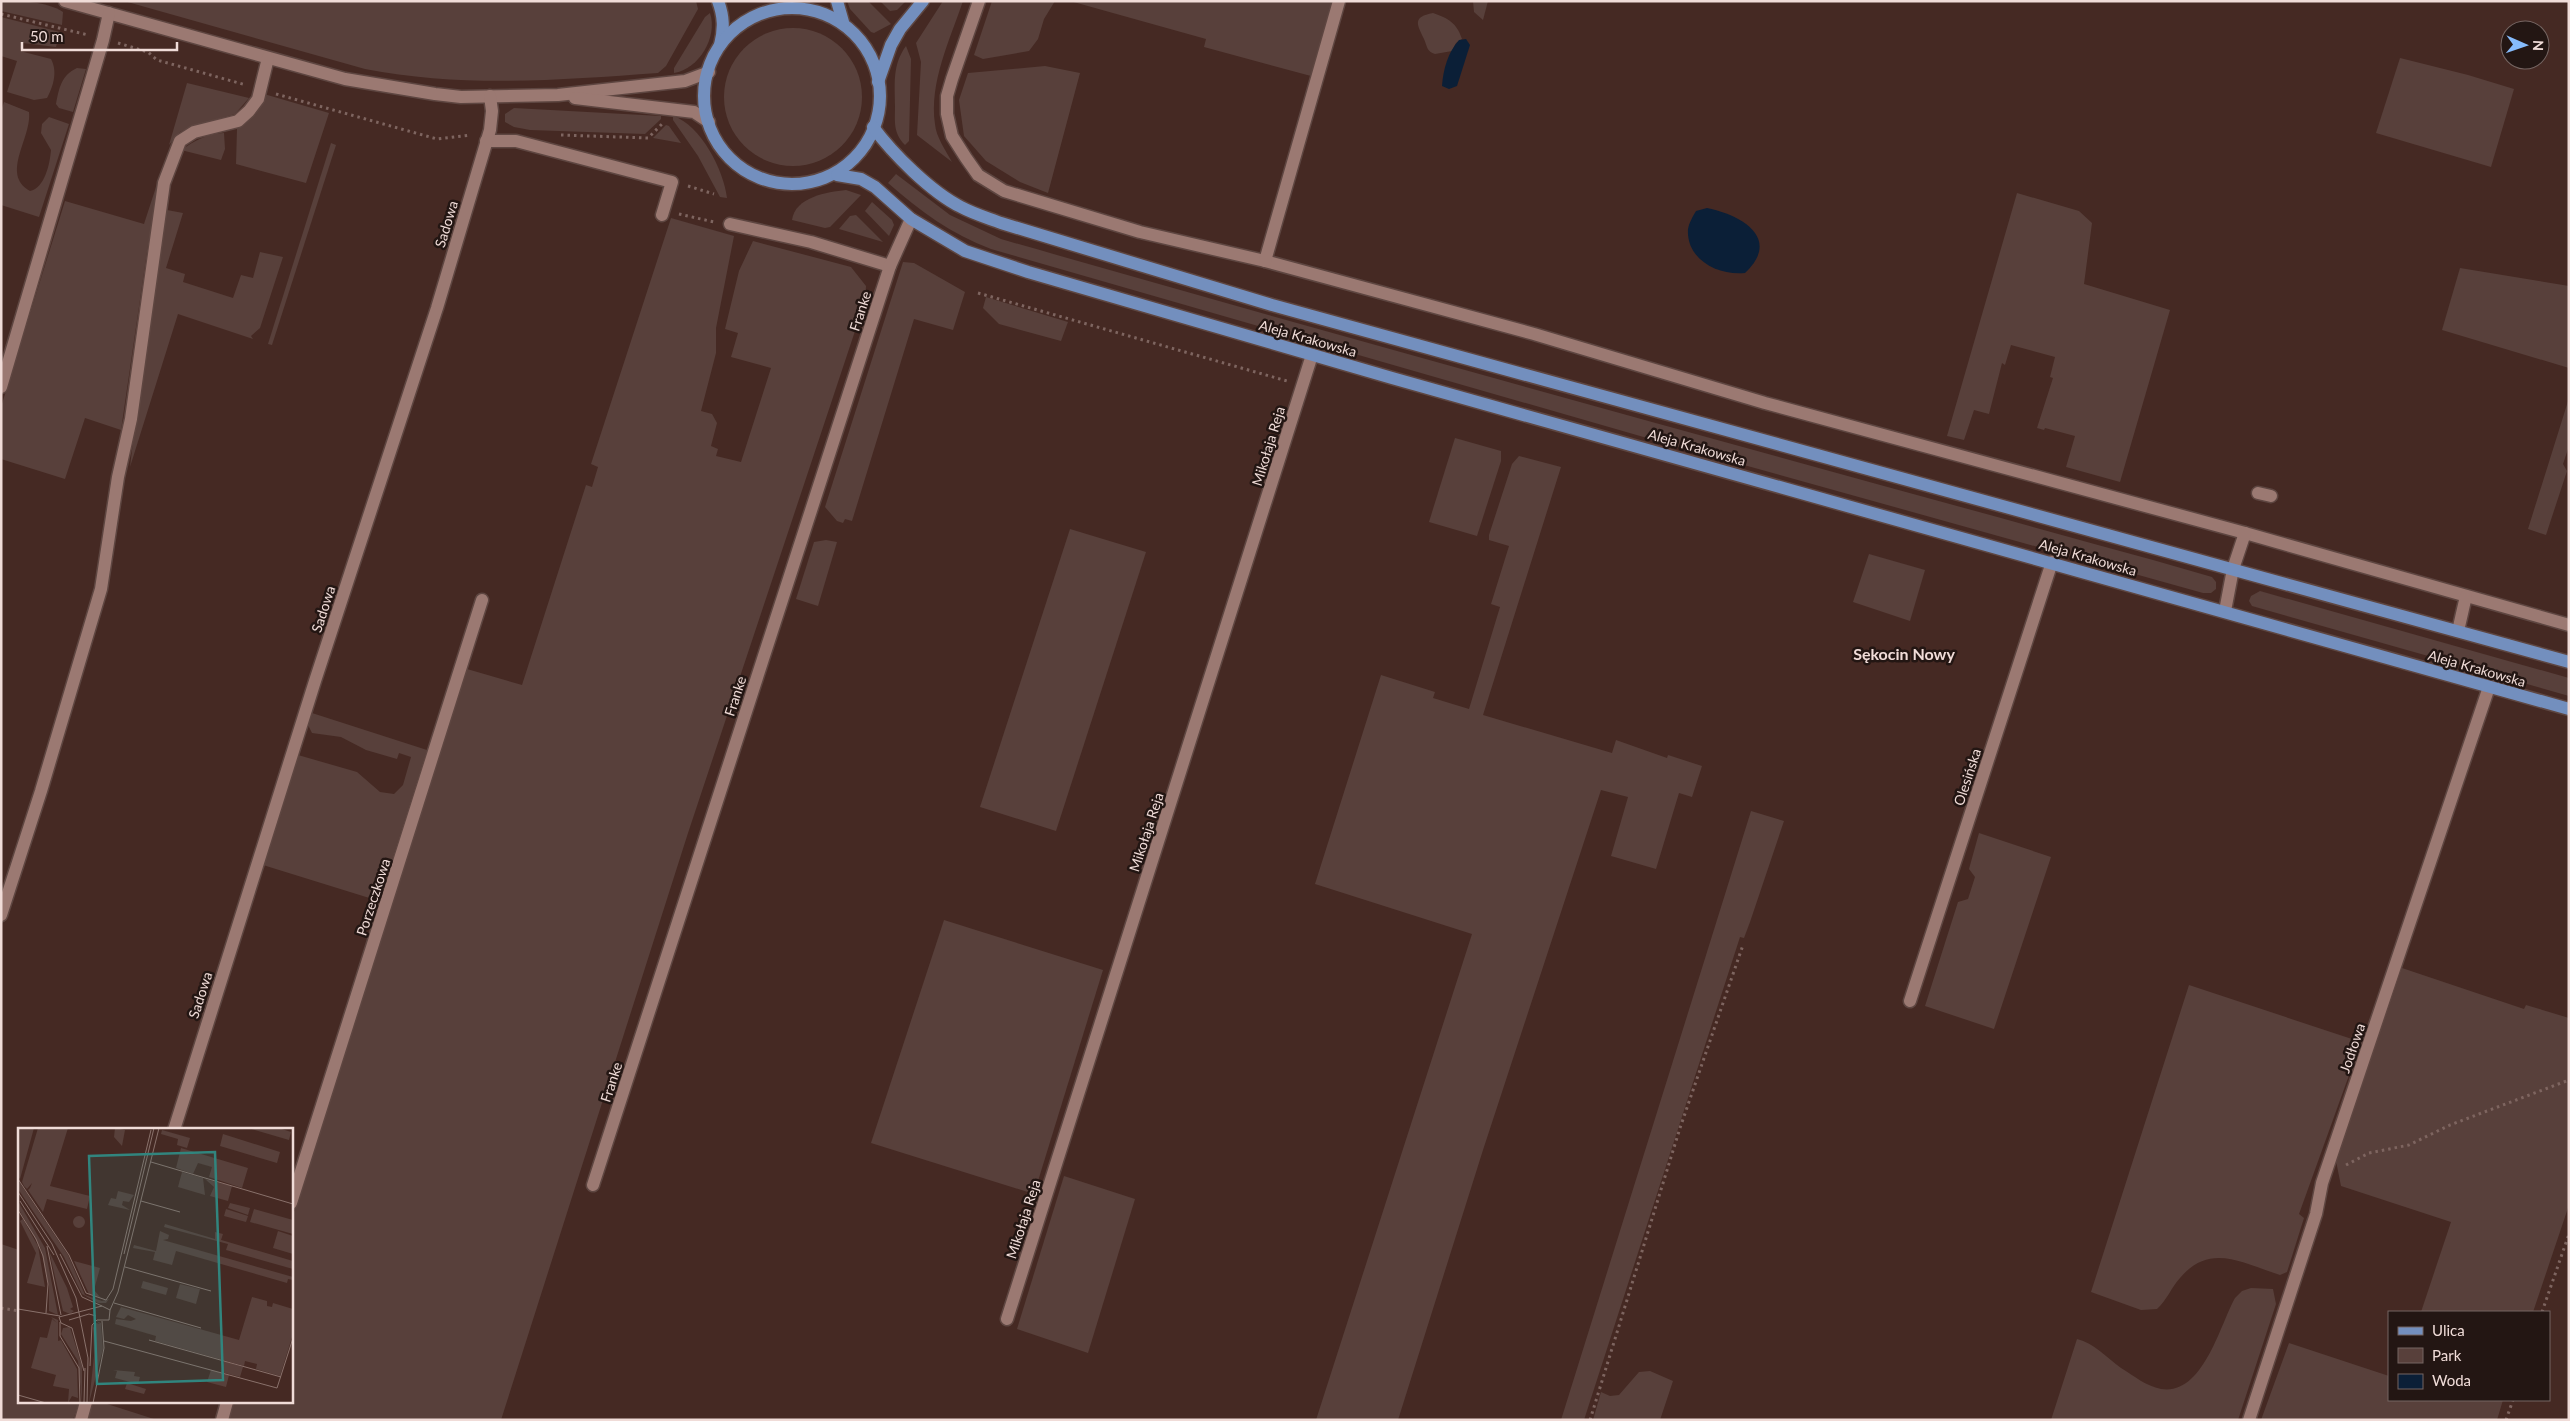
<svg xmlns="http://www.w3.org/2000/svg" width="2570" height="1421" font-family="Lato,sans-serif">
<rect width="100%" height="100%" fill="#452923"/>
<!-- green -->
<g fill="#58403b">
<path d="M 1,1 C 21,1 46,1 63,12 L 62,25 L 1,11 Z"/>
<path d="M 124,1 L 696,1 L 698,9 L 666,66 L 658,73 C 561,80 462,88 365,69 Z"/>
<path d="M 847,1 L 868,1 L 891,24 L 874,33 L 871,32 L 850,9 Z"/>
<path d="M 880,1 L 906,1 L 897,10 L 890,11 Z"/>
<path d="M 943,1 L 963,1 C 950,40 929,82 935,124 C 936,137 946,151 952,162 L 917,135 L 921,62 L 916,43 Z"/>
<path d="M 992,1 L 1055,1 L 1044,19 L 1038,39 L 1029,51 L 983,59 L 974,55 Z"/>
<path d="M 1070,1 L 1332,1 L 1311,76 L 1204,47 L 1206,39 Z"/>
<path d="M 1473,1 L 1488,1 L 1483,20 L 1474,12 Z"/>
<path d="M 710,13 C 718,37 699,69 674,73 L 674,68 L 705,17 Z"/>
<path d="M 1433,13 C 1448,18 1457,23 1462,39 L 1456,43 L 1452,51 L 1435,54 C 1427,52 1427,46 1424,39 C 1417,24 1412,17 1433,13 Z"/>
<path d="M 1,17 L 60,32 L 56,47 L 23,43 L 20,51 L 51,59 C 58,72 53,87 47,98 L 34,100 L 7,92 L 17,61 L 1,56 Z"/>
<circle cx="793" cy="97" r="69"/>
<path d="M 906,46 L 911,59 L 909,141 L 905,145 C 893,133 895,122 895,106 C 895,84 892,65 906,46 Z"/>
<path d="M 2400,58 L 2468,75 L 2514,89 L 2491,167 L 2376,133 Z"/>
<path d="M 1045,66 L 1080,73 L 1048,193 L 1020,182 L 986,161 L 964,136 L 959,100 L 968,73 Z"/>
<path d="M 77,68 L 86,69 L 73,112 L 59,108 L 56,104 C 59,89 61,75 77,68 Z"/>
<path d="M 187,83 L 249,98 L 235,114 L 190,127 L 180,132 L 169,145 Z"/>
<path d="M 264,94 L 329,113 L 306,183 L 236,164 L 237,129 L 256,114 Z"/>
<path d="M 4,102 L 29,112 C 32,138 0,174 30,191 C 45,188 50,163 51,150 L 41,133 L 42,124 L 49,117 L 69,124 L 39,217 L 1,205 L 1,111 Z"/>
<path d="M 514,108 L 661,116 L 661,119 L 645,134 L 530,130 L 514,127 L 505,122 L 505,114 Z"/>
<path d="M 673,116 C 701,125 724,171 727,198 L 720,197 L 698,156 L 673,120 Z"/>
<path d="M 666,125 L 669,126 L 681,143 L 653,138 Z"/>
<path d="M 224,133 L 225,149 L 221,160 L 181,150 C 196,140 206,134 224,133 Z"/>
<path d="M 331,143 L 336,145 L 272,345 L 268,344 Z"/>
<path d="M 896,174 L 950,215 L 1001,239 C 1384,349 1769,454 2153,560 L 2212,577 L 2216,582 L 2216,589 L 2211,593 L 2203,593 L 1647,438 L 991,249 C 951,234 920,211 888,183 Z"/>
<path d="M 156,187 L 155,211 L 148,245 L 121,430 L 85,418 L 65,479 L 1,459 L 1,407 L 65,201 L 144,224 Z"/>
<path d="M 846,190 L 861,195 L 830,227 L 825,228 L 792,220 C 795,197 827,192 846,190 Z"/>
<path d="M 2017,193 L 2079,211 L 2092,223 L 2084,284 L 2170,310 L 2120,482 L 2066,467 L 2075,436 L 2045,428 L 2044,430 L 2037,428 L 2053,378 L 2050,377 L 2055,357 L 2011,345 L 2005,365 L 2002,363 L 1989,414 L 1974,410 L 1964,440 L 1947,436 Z"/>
<path d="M 872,202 L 892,220 L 894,225 L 889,236 L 865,211 Z"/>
<path d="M 167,210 L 183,213 L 166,268 L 185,274 L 183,282 L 233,298 L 241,275 L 253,278 L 260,252 L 283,257 L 260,328 L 251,336 L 253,339 L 178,314 L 130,467 L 145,340 Z"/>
<path d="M 856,215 L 883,242 L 839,229 L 850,216 Z"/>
<path d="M 671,218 L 734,236 L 716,328 L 716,353 L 701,411 L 712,414 L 717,423 L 711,446 L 718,449 L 716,456 L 741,462 L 771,368 L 731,357 L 738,333 L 725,329 L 739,271 L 753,241 L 851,267 L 866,286 L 865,301 L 688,833 L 501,1420 L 228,1420 L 233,1402 L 291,1402 L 291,1221 L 467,669 L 522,685 L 586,485 L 592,487 L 598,467 L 591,464 Z"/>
<path d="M 903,262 L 914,263 L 965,292 L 953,330 L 914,319 L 852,521 L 845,519 L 843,523 L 837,521 L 825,507 Z"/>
<path d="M 2460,268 L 2569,286 L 2569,368 L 2442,330 Z"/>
<path d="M 986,297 L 1068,322 L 1061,341 L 999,324 L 983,308 Z"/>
<path d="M 2569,398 L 2569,446 L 2563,464 L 2567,471 L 2546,535 L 2528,529 Z"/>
<path d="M 1455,438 L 1501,451 L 1501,461 L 1477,536 L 1429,522 Z"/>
<path d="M 1519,456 L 1561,467 L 1483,715 L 1612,753 L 1616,740 L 1667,758 L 1668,755 L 1702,766 L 1692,797 L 1679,793 L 1656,869 L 1611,856 L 1628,797 L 1601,790 L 1483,1150 L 1398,1420 L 1316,1420 L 1472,934 L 1315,884 L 1381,675 L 1435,692 L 1433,698 L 1469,709 L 1500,607 L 1491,604 L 1509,546 L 1489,540 L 1489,535 L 1512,464 Z"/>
<path d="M 1070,529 L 1146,552 L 1056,831 L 980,807 Z"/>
<path d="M 826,540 L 837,542 L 818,606 L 796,599 L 814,542 Z"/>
<path d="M 1869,554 L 1925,570 L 1910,621 L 1853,602 Z"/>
<path d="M 2260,591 L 2569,678 L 2569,696 L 2252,606 L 2249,601 L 2251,596 Z"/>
<path d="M 312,713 L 427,750 L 379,901 L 263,865 L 298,755 L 357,772 L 380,792 L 394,794 L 403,785 L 411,757 L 399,753 L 397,759 L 366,750 L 341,737 L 312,733 L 308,725 Z"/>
<path d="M 1751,811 L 1784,821 L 1750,922 L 1744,938 L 1740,937 L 1584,1420 L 1561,1420 Z"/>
<path d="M 1979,833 L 2051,857 L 1994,1029 L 1925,1006 L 1958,902 L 1968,899 L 1975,877 L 1969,869 Z"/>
<path d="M 944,920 L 1103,970 L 1034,1194 L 871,1143 Z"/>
<path d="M 2402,968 L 2524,1009 L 2526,1005 L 2569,1018 L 2569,1205 L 2533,1312 L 2421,1312 L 2451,1222 L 2341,1186 L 2336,1161 Z"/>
<path d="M 2189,985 L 2361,1042 L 2299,1214 L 2304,1218 L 2287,1272 L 2280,1275 C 2242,1263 2210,1242 2180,1278 C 2171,1288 2167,1300 2157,1309 L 2141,1310 L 2091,1292 Z"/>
<path d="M 1064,1176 L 1135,1199 L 1088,1353 L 1017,1329 Z"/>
<path d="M 1,1244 L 19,1250 L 19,1402 L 79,1402 L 73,1420 L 1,1420 Z"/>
<path d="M 2251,1288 L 2273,1289 L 2276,1304 L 2238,1420 L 2051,1420 L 2077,1339 C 2094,1343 2107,1358 2121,1368 C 2134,1376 2146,1386 2161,1389 C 2203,1396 2220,1325 2235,1298 L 2242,1291 Z"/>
<path d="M 2289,1343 L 2389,1376 L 2389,1400 L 2503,1400 L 2497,1420 L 2261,1420 Z"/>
<path d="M 1650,1371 L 1673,1381 L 1660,1420 L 1593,1420 L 1601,1392 L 1610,1396 L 1619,1395 L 1639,1372 Z"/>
<path d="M 92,1402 L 101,1402 L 157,1420 L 87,1420 Z"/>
</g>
<!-- water -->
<g fill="#0b1f37">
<path d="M 1466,39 L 1470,45 L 1457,86 L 1449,89 L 1442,86 C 1443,70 1448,52 1459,40 Z"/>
<path d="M 1707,208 C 1741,215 1782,238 1745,273 C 1719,276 1686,260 1688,229 C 1689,223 1693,216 1696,211 Z"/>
</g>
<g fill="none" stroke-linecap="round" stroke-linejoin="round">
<!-- minor casing -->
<g stroke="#5e4641" stroke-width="15">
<g id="minor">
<path d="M 65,1 L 345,79 L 435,94 L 461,97 L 558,95 L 685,81 L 709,72"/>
<path d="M 979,1 L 952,79 L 947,96 L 947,114 L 952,136 L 966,158 L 978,175 L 1004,191 L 1140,232 L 1265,261 L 1534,334 L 1765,403 L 2245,533 L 2569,625"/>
<path d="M 575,98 L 694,112 L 709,122"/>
<path d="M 486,141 L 516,141 L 672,182 L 662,215"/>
<path d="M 730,224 L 811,242 L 890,266"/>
<path d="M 1265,261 L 1339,1"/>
<path d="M 1,387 L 103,40 L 109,13"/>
<path d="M 2258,493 L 2271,496"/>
<path d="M 2225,611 L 2233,569 L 2245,533"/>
<path d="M 2458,631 L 2466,596"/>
<path d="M 1,915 L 41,791 L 101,589 L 118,477 L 131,419 L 164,183 L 180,141 L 194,132 L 238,121 L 249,111 L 258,99 L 268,58"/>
<path d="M 1910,1001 L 2052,562"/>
<path d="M 174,1130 L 315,681 L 437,308 L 490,130 L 492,111 L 490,96"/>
<path d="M 593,1185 L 890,266 L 911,219"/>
<path d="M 291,1203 L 482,600"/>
<path d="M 1007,1319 L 1312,355"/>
<path d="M 81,1420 L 86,1402"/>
<path d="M 222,1420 L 227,1402"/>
<path d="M 2249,1420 L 2316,1214 L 2322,1183 L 2489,687"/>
</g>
</g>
<!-- major casing -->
<g stroke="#5e4641" stroke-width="15">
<g id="major">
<path d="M 718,1 C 724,17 724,29 720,45"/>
<path d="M 837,1 L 843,22"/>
<circle cx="792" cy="96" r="88"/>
<path d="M 878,82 L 891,45 L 900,29 L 923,1"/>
<path d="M 873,127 C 893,154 931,192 961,207 C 974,214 988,218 1001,223 L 1272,305 L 2569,662"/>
<path d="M 837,175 L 861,179 L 875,187 L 911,219 L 965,251 L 1028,272 L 1392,378 L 2569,709"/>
</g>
</g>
<!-- path -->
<g stroke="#7e6560" stroke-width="3" stroke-dasharray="2.5 4" stroke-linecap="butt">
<path d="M 1,14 L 88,35"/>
<path d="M 118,43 L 148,52 L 157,60 L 246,85"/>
<path d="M 276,94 L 437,139 L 471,135"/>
<path d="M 561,135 L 648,138 L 662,124"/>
<path d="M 688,186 L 714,194"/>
<path d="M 679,214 L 714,222"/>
<path d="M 978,293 L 1287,381"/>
<path d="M 2346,1165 L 2369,1153 L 2409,1145 L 2450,1125 L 2569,1080"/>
<path d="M 1,1308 L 19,1311"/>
<path d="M 2542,1312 L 2569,1234"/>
<path d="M 1590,1420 L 1680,1128 L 1743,945"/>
<path d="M 2506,1420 L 2513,1400"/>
</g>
<!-- minor -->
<use href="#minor" stroke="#9b7972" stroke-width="12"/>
<!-- major -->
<use href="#major" stroke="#738fbe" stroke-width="12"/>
</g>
<g text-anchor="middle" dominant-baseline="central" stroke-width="5" stroke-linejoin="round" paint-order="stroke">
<!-- street labels -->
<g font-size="14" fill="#f0dcd8" stroke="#231613">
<text transform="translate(446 224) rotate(-73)">Sadowa</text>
<text transform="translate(860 311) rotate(-72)">Franke</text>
<text transform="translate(1308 338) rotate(16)">Aleja Krakowska</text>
<text transform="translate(1268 446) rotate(-73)">Mikołaja Reja</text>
<text transform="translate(1697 447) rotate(16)">Aleja Krakowska</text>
<text transform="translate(2088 557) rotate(16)">Aleja Krakowska</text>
<text transform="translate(323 609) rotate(-72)">Sadowa</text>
<text transform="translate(2477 668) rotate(16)">Aleja Krakowska</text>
<text transform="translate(735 696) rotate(-72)">Franke</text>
<text transform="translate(1967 777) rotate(-72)">Olesińska</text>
<text transform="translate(1146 832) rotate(-72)">Mikołaja Reja</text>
<text transform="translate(373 897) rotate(-72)">Porzeczkowa</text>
<text transform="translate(200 995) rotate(-72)">Sadowa</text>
<text transform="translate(2352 1048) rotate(-71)">Jodłowa</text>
<text transform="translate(611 1082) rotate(-72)">Franke</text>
<text transform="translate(1023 1219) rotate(-72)">Mikołaja Reja</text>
</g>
<!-- quarter labels -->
<g font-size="16" font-weight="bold" fill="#f0dcd8" stroke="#231613">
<text x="1904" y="653">Sękocin Nowy</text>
</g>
</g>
<!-- overview -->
<g transform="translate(18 1128)">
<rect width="275" height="275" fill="#452923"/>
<path d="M 0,0 L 16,0 L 2,51 L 0,48 ZM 20,0 L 50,0 L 32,58 L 72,68 L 69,81 L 29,71 L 25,84 L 10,62 L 12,60 L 14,55 L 9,61 L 6,58 L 4,54 ZM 97,0 L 107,2 L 104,18 L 96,9 ZM 230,0 L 261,0 L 273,4 L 271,12 ZM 144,2 L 172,10 L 169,20 L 159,17 L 160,11 L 143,6 ZM 205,6 L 262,24 L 259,35 L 202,18 ZM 163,20 L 230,40 L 224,60 L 191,49 L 194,39 L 180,35 L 175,46 L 158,40 ZM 164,44 L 185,50 L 187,67 L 160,59 ZM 187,51 L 214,58 L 210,73 L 192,68 L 196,59 ZM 0,52 L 50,127 L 67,167 L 84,173 L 91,171 L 88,175 L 80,175 L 64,166 L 46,129 L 0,61 ZM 100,63 L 116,67 L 111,74 L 105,73 L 104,77 L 112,82 L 90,77 L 93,70 L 98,71 ZM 0,73 L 27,120 L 40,187 L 31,183 L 31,159 L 23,121 L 0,80 ZM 212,75 L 232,80 L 230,87 L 210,80 ZM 208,81 L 230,88 L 228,94 L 206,88 ZM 236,81 L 275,92 L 275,106 L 232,94 ZM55 94a6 6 0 1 1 12 0a6 6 0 1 1-12 0ZM 5,91 L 20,118 L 27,159 L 9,155 L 18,125 L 2,93 ZM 147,96 L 197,111 L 197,104 L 205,106 L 203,112 L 200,111 L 275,133 L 275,141 L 208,122 L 210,116 L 146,99 ZM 142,103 L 151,107 L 150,111 L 145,112 L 275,149 L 275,152 L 270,151 L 269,155 L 158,123 L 154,137 L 135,132 L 137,124 L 115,120 L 116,117 L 138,123 ZM 260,103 L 275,108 L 275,126 L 255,120 ZM 31,123 L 49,160 L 55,179 L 52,181 L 56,183 L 52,186 L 45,183 ZM 56,133 L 82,140 L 76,162 L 82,169 L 71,166 ZM 125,153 L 150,160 L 148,167 L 123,160 ZM 162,156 L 182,161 L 178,176 L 158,170 ZM 234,169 L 249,173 L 249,178 L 254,179 L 255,175 L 275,181 L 275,206 L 262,248 L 238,241 L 239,236 L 227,233 L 226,238 L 137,213 L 138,208 L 97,196 L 98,191 L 113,193 L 118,191 L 110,187 L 106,191 L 98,189 L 103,179 L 221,212 ZM 33,189 L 40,192 L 40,213 L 43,212 L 59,241 L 60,270 L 54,268 L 50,275 L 51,261 L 35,258 L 38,247 L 13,240 L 22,209 L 29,210 L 34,191 L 39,195 ZM 78,193 L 83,195 L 85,221 L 71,275 L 76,228 L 75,200 L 78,195 L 82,196 ZM 52,199 L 64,238 L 64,275 L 60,233 L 43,206 L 45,200 ZM 206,233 L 225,239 L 222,249 L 203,244 ZM 95,242 L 117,244 L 116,248 L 122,249 L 120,256 L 97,250 L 99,243 ZM 193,242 L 211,247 L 208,259 L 189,254 ZM 109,255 L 128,261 L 126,266 L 107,261 Z" fill="#58403b"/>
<path fill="none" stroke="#89716b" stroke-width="1" d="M 133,34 L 275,76M 0,51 L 51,127 L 68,165 L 88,172 L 95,161 L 133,2M 0,64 L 34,116 L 58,170 L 70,230 L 69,275M 2,73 L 36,127M 123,73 L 162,84M 0,82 L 18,111 L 25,128 L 30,156 L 28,185M 29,118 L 43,187M 42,126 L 64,169 L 84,178M 106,126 L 136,0M 107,139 L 193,163M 96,175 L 183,200M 0,181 L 42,188M 92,182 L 100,164 L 141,0M 51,192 L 71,186 L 78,188M 42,194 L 42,208 L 61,240 L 62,275M 131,212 L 263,249M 86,213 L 259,260 L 275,210M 72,238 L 74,197 L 79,192 L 91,192 L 92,182M 66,243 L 54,200 L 43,195 L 41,189 L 84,178 L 92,182M 0,267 L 28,275M 66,274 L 67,240M 75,275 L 86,220 L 84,193"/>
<path fill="#31857e" fill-opacity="0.15" stroke="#31857e" stroke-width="2.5" d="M 197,24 L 205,252 L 79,256 L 71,28 Z"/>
<rect width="275" height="275" fill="none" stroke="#f0dcd8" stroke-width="2.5"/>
</g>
<!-- border -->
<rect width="2570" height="1421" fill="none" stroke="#f0dcd8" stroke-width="5"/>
<!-- legend -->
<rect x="2388" y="1311" width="162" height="90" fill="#231613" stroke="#756562"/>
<rect x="2398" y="1327" width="25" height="8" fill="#738fbe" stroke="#756562"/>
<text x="2432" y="1336" font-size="15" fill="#f0dcd8">Ulica</text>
<rect x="2398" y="1348" width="25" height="15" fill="#58403b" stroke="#756562"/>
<text x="2432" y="1361" font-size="15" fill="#f0dcd8">Park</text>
<rect x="2398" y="1374" width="25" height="15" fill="#0b1f37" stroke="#756562"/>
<text x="2432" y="1386" font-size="15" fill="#f0dcd8">Woda</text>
<!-- north arrow -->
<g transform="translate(2525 45) rotate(92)"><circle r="24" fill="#231613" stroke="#756562"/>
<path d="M0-4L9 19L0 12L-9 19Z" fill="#86bbfb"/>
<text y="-8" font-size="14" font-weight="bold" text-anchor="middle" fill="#f0dcd8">N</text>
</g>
<!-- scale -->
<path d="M22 42v8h155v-8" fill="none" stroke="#f0dcd8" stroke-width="2.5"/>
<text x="30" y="42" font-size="15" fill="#f0dcd8" stroke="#231613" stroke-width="4" paint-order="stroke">50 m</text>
</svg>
